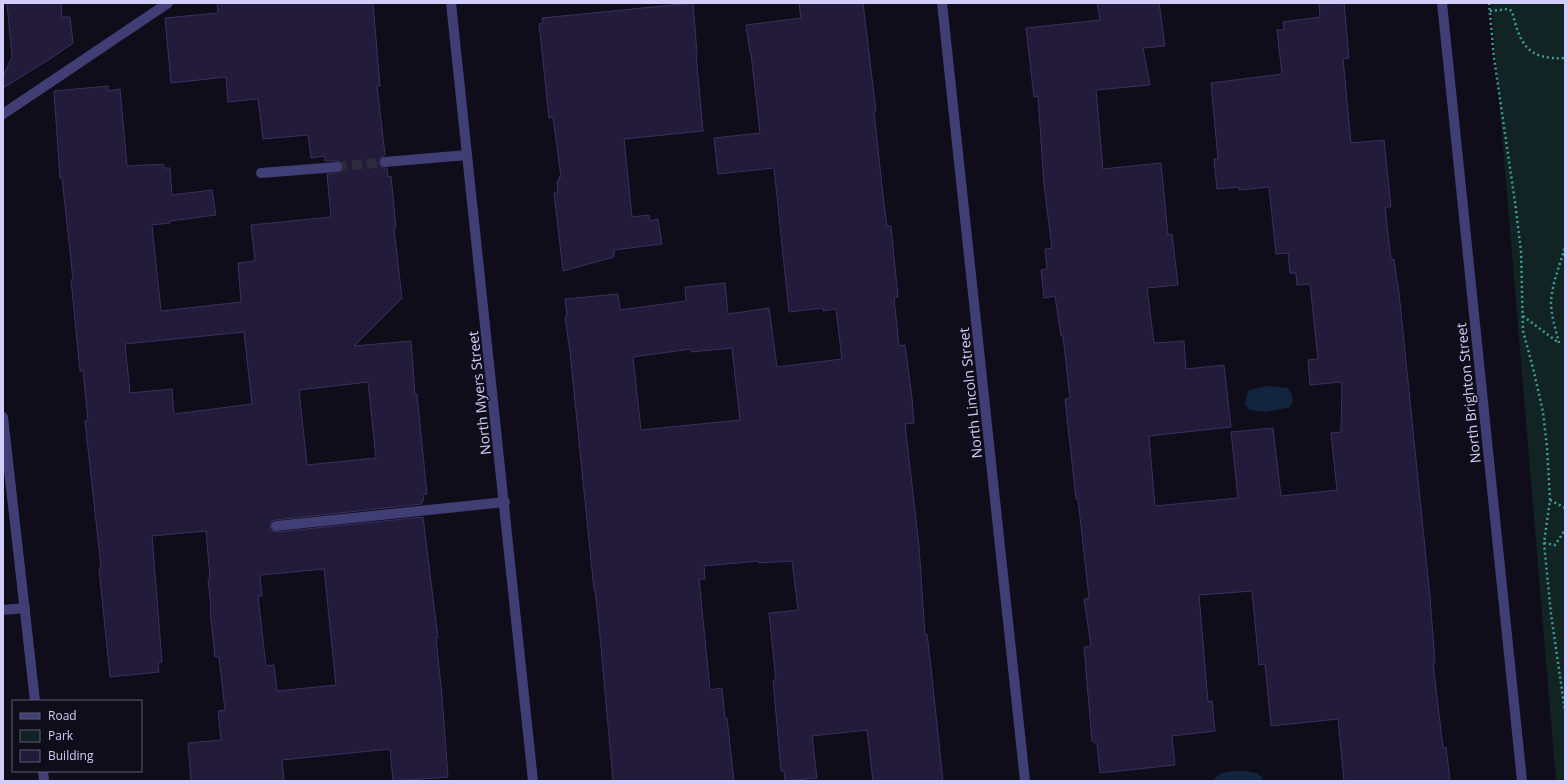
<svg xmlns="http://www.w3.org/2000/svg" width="1568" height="784" font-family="'Open Sans',sans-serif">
<rect width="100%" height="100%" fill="#0f0d1a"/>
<!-- green -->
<path fill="#112323" d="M 1491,3 L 1565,3 L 1565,781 L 1556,781 Z"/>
<!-- water -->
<g fill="#13243e">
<path d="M 1268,386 L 1288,388 C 1293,395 1294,399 1290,407 L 1266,412 L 1250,410 L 1245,404 L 1248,391 L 1257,388 Z"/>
<path d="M 1244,771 L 1256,773 L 1262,777 L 1263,781 L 1213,781 C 1220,770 1232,771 1244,771 Z"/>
</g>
<!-- building -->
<g fill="#221b39" stroke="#3a3062" fill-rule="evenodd">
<path d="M 7,3 L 61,3 L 62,17 L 70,17 L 73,43 L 53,57 L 3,88 L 3,76 L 12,57 Z"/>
<path d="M 217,3 L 373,3 L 380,86 L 377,86 L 385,155 L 381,157 L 379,163 L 382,168 L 387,168 L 388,177 L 391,176 L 396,228 L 394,228 L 402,298 L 354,346 L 411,341 L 415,394 L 417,394 L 427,494 L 423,495 L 424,501 L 421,501 L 422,504 L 275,520 L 272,521 L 270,526 L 271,530 L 277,532 L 423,517 L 438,638 L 436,638 L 442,696 L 448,777 L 393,781 L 390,749 L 282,760 L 284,781 L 191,781 L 188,743 L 221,740 L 218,711 L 225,710 L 219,657 L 215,657 L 210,610 L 211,609 L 208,579 L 210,578 L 206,531 L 152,536 L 162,662 L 158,663 L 159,672 L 110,677 L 99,568 L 101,567 L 85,421 L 88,420 L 83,371 L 80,371 L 71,280 L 73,279 L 62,178 L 60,178 L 54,91 L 108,86 L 108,91 L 120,89 L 127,166 L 163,164 L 164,168 L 170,168 L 172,195 L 212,190 L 216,215 L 170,221 L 170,223 L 152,225 L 161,311 L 241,302 L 238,263 L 255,261 L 251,225 L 331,217 L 327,174 L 340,173 L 343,167 L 339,161 L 325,161 L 325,156 L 311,158 L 308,135 L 263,139 L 258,99 L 228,102 L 226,77 L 171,83 L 165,18 L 218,13 ZM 244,332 L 252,404 L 174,414 L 172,389 L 130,393 L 125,344 ZM 368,382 L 376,458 L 307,465 L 299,390 ZM 324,569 L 336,685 L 277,691 L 274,665 L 266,666 L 258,596 L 262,596 L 260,575 Z"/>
<path d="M 693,3 L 697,54 L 696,54 L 703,131 L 624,139 L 632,217 L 649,215 L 650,221 L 658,219 L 662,244 L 614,250 L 614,257 L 563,271 L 554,193 L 558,193 L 557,181 L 559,181 L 559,177 L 561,177 L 553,117 L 549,118 L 539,24 L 543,23 L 542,18 Z"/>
<path d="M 799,3 L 863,3 L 876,111 L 874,111 L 883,196 L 887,226 L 891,226 L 898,297 L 894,298 L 899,346 L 905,345 L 912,398 L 914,423 L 905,424 L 919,546 L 925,635 L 927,634 L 931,668 L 943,781 L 873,781 L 867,730 L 812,736 L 817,778 L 785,781 L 784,771 L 781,771 L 773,680 L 776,680 L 769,613 L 798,610 L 792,561 L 759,563 L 759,561 L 704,566 L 705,579 L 699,579 L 710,690 L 722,688 L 725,718 L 727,718 L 734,781 L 613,781 L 599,625 L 595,590 L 594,590 L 570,352 L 565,317 L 567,316 L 565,299 L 618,294 L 620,310 L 686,301 L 685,287 L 725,283 L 728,314 L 769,308 L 777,367 L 842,359 L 836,309 L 823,311 L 823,308 L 789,312 L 774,168 L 718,174 L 714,138 L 760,133 L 751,53 L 750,53 L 746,25 L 801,18 ZM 732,348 L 740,420 L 641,430 L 633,357 L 691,349 L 691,352 Z"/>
<path d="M 1097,3 L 1159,3 L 1165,46 L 1143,48 L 1150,85 L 1096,90 L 1103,169 L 1161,163 L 1168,235 L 1172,234 L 1178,285 L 1147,288 L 1154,343 L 1184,341 L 1186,369 L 1224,365 L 1231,427 L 1149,436 L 1155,506 L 1238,498 L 1231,432 L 1273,428 L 1281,496 L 1337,490 L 1331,433 L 1341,432 L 1342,382 L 1310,385 L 1308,360 L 1318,359 L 1310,284 L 1297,285 L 1296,273 L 1290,273 L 1288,253 L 1276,254 L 1269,187 L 1239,190 L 1239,187 L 1217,189 L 1214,159 L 1218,159 L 1211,83 L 1282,74 L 1277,30 L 1284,30 L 1283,22 L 1320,17 L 1319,3 L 1344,3 L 1349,58 L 1343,59 L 1351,143 L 1384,140 L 1391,207 L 1385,207 L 1391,260 L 1394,259 L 1397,283 L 1398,283 L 1430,597 L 1435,663 L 1433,663 L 1443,748 L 1446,747 L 1450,781 L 1344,781 L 1338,719 L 1271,726 L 1265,664 L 1259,665 L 1252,591 L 1199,595 L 1208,702 L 1212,701 L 1215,731 L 1172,736 L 1175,765 L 1100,773 L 1097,744 L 1092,741 L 1084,647 L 1091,646 L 1084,599 L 1089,598 L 1078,499 L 1076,499 L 1065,399 L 1070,398 L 1063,336 L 1061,336 L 1055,296 L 1044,298 L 1041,270 L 1047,269 L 1045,249 L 1052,248 L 1044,185 L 1038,96 L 1034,97 L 1026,28 L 1100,20 Z"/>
</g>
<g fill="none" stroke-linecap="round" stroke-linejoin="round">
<!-- minor-tunnel -->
<path stroke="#2c2a3b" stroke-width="10" stroke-dasharray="10 5" stroke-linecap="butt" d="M 337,167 L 385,162"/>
<!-- path -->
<g stroke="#3b9f99" stroke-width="2.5" stroke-dasharray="2 3" stroke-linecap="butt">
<path d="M 1489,3 L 1494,58 L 1515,202 L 1521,251 L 1523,331 L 1533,368 L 1543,412 L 1547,447 L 1550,500 L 1544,543 L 1551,614 L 1565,711"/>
<path d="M 1490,11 L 1508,9 L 1512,11 C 1520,45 1528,60 1565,58"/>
<path d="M 1523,316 L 1559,343"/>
<path d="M 1559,343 C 1556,330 1551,316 1551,302 C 1552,283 1560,265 1565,247"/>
<path d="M 1550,500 L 1565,508"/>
<path d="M 1544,543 L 1555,545 L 1565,530"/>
</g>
<!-- minor -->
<g stroke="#403e74" stroke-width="10">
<path d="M 451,3 L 533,781"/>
<path d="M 942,3 L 1025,781"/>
<path d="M 1442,3 L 1522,781"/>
<path d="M 3,114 L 168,3"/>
<path d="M 385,162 L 467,155"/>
<path d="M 261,173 L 337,167"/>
<path d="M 3,417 L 35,701"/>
<path d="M 276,526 L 505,502"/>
<path d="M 3,610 L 25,608"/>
<path d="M 43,771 L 44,781"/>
</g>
</g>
<g text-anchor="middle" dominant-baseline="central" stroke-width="3" stroke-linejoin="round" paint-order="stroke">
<!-- street labels -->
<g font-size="14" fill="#d2cdf9" stroke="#0f0d1a">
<text transform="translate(479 393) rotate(-96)">North Myers Street</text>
<text transform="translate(970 393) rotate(-96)">North Lincoln Street</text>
<text transform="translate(1468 393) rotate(-96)">North Brighton Street</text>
</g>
</g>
<!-- border -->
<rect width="1568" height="784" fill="none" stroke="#d2cdf9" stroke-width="8"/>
<!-- legend -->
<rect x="12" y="700" width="130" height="72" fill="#0f0d1a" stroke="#5d5a73"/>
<rect x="20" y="713" width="20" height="6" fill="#403e74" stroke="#5d5a73"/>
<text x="48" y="720" font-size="12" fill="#d2cdf9">Road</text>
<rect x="20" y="730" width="20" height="12" fill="#112323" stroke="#5d5a73"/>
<text x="48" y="740" font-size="12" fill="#d2cdf9">Park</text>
<rect x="20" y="750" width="20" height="12" fill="#221b39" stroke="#5d5a73"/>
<text x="48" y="760" font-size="12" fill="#d2cdf9">Building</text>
</svg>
